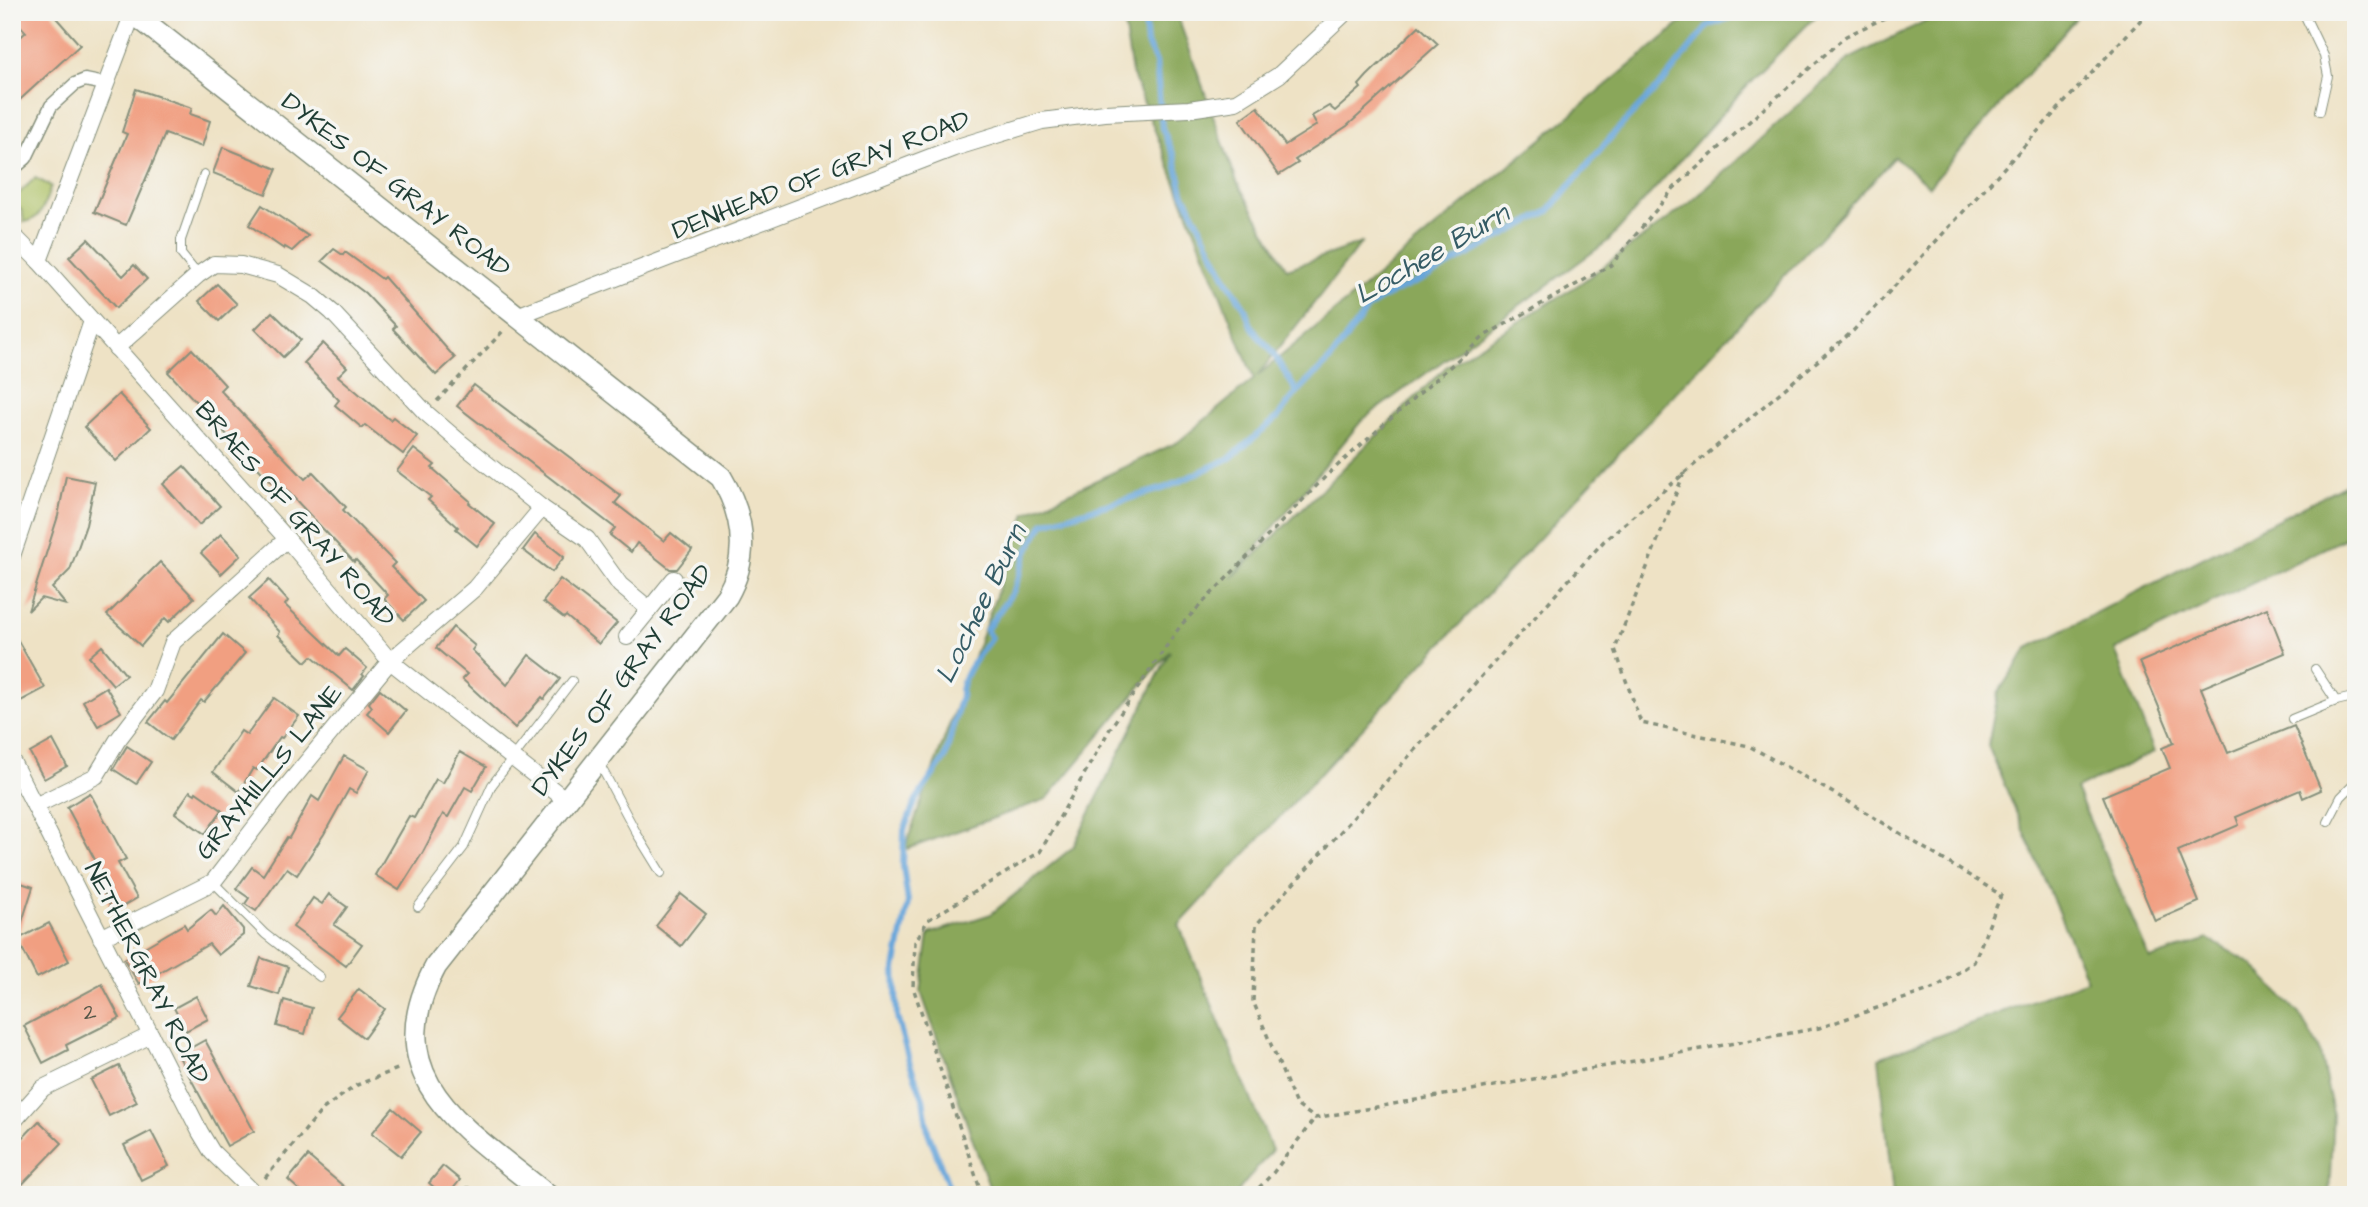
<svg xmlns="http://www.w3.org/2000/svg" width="2368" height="1207" font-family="'Architects Daughter',sans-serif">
<rect width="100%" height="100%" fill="#f6f6f2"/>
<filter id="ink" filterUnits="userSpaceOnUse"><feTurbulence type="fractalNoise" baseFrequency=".0143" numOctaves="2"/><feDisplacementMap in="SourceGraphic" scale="14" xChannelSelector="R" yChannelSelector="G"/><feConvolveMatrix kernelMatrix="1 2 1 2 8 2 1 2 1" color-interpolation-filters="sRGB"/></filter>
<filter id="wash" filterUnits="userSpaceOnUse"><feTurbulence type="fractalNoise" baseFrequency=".00686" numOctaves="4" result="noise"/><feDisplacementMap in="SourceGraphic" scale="28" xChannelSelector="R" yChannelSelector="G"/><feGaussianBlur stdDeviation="1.57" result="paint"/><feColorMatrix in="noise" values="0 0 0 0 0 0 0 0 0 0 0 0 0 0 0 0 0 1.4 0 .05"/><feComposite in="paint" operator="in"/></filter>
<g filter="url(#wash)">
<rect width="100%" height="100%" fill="#eee2c5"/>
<!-- green -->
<path fill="#adc165" stroke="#667f4c" stroke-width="2" d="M 35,178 L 51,186 C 45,201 43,220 24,222 L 22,211 L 12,200 Z"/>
<!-- forest -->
<g fill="#8aa75a" stroke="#547247" stroke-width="2">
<path d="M 1122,12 L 1176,12 L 1237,182 L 1287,269 L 1361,243 L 1257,376 L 1694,12 L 1820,12 L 1751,81 L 1608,241 L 1362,420 L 1232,578 L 1447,366 L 1578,285 L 1690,203 L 1849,59 L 1943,12 L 2071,12 L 2077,17 L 1929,186 L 1895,157 L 1179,925 L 1272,1150 L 1235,1195 L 992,1195 L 921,992 L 929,934 L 991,914 L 1073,847 L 1170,651 L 1047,799 L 904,850 L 1026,513 L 1178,442 L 1254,379 L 1132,73 Z"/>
<path d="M 2356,479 L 2356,533 L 2115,650 L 2154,752 L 2076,789 L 2150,959 L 2208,939 L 2252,964 L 2299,1014 L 2319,1048 L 2333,1113 L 2329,1195 L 1893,1195 L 1879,1058 L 2087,980 L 1988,746 L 1998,693 L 2028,648 Z"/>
</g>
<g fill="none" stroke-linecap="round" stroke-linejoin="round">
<!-- stream -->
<g stroke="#68a6da" stroke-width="6">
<path d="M 1144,12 L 1147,44 L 1156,62 L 1162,128 L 1175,158 L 1183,192 L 1228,282 L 1245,308 L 1250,323 L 1259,337 L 1269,347 L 1297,392"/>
<path d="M 952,1195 L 928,1132 L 923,1098 L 910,1064 L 897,1017 L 895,969 L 908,902 L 903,866 L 904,830 L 916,800 L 945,758 L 961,696 C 960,675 979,655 991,638 L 986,630 L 1014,590 L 1027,552 L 1044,523 L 1165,488 L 1230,458 L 1277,418 L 1297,392 L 1330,360 L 1367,309 L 1380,299 L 1423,279 L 1549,211 L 1616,131 L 1664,81 L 1708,26 L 1746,12"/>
</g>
</g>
<g id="blocks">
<!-- building -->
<g fill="#f19f81">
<path d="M 12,12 L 51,12 L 80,45 L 12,107 L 12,45 L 26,32 L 12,17 Z"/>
<path d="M 1419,26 L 1438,44 L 1347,126 L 1295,160 L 1298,163 L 1279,175 L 1240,120 L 1258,107 L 1285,145 L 1317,125 L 1312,116 L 1329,106 L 1335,111 L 1361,88 L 1359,85 L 1367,76 Z"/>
<path d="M 136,89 L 192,108 L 190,114 L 210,121 L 202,147 L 165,134 L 126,225 L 94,212 L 127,134 L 122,132 Z"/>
<path d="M 223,147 L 277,169 L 266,194 L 213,173 Z"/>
<path d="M 262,205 L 308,236 L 292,251 L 285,247 L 284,249 L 249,225 Z"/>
<path d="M 88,239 L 123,276 L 134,265 L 147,279 L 116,308 L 69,257 Z"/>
<path d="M 334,249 L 343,255 L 345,252 L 382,279 L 384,277 L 455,358 L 436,375 L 393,329 L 396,326 L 365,293 L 322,261 Z"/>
<path d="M 217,284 L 237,304 L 219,321 L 199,301 Z"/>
<path d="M 272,312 L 301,340 L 283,357 L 255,329 Z"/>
<path d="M 323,343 L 347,367 L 338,376 L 390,420 L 393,417 L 417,436 L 403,454 L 365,425 L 362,428 L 335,405 L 339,400 L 304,363 Z"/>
<path d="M 192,349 L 225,385 L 220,390 L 273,446 L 305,479 L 313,472 L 346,507 L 343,510 L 395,563 L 391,567 L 424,601 L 404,620 L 384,599 L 388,595 L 356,560 L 354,562 L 278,481 L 274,485 L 168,372 Z"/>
<path d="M 474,385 L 621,496 L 615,503 L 664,541 L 671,533 L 692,550 L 677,569 L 670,569 L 637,543 L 631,552 L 610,535 L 615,528 L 457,406 Z"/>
<path d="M 119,394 L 151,428 L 116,461 L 84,427 Z"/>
<path d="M 414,449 L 435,465 L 432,468 L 470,501 L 469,503 L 495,524 L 477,546 L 456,529 L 458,527 L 428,500 L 431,497 L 397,471 Z"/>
<path d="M 184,466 L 220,506 L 199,525 L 163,484 Z"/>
<path d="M 66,476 L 95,482 L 86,525 L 70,570 L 52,588 L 66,605 L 41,598 L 28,611 L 58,516 Z"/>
<path d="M 221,534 L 241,555 L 221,574 L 201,553 Z"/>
<path d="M 535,534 L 564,557 L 552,572 L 523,550 Z"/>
<path d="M 160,562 L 194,598 L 169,622 L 165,618 L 141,646 L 107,615 Z"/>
<path d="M 560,579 L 617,623 L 599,644 L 566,616 L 564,618 L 543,602 Z"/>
<path d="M 269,580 L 288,601 L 285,605 L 339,656 L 345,649 L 367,668 L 362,674 L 364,676 L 353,690 L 312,656 L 306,662 L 278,635 L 280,632 L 249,598 Z"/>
<path d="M 2267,608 L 2285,653 L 2201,688 L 2228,753 L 2294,726 L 2321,790 L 2303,798 L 2300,790 L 2236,817 L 2239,825 L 2178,851 L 2199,902 L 2155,921 L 2103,796 L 2170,768 L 2162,748 L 2174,743 L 2140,662 Z"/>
<path d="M 453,627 L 475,646 L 472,650 L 507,685 L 529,655 L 560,679 L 544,699 L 542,697 L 515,728 L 462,679 L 467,674 L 436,648 Z"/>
<path d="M 12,630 L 45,688 L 19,702 L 12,690 Z"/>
<path d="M 223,634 L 245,653 L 204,702 L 201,700 L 171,740 L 148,722 L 165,701 L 167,703 Z"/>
<path d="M 102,646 L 126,675 L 113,685 L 89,657 Z"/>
<path d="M 106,687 L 121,712 L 98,726 L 83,701 Z"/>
<path d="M 380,689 L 406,711 L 389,732 L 367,713 L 372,707 L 369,703 Z"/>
<path d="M 274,698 L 299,716 L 282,738 L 280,737 L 257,770 L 253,768 L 239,792 L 213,772 L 241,731 L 247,735 Z"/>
<path d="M 53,740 L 67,766 L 44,779 L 30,753 Z"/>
<path d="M 127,746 L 151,762 L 136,784 L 113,769 Z"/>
<path d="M 460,752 L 486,767 L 472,791 L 465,787 L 448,817 L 443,814 L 423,852 L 399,890 L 375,875 L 409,816 L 414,818 L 436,779 L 443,783 Z"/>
<path d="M 344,756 L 369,770 L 356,793 L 349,789 L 324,834 L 297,875 L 287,868 L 256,911 L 245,904 L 249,898 L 236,889 L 252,867 L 263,875 L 287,837 L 289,838 L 312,796 L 319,801 Z"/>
<path d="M 190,791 L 195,794 L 196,792 L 222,810 L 205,834 L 175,813 Z"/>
<path d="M 90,793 L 126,859 L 118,863 L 137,898 L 113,912 L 103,892 L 110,888 L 67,807 Z"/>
<path d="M 12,880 L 33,887 L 16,941 L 12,941 Z"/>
<path d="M 329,894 L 347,907 L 334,925 L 362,944 L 346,966 L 293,927 L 313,898 L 322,904 Z"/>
<path d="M 681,894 L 706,914 L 681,946 L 656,926 Z"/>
<path d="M 224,906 L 243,929 L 243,935 L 218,955 L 209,944 L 139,984 L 124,959 L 184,924 L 187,929 L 211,910 L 216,916 Z"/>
<path d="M 49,923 L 69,961 L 37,978 L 20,944 L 20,938 Z"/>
<path d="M 261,958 L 288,967 L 279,995 L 251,986 Z"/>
<path d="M 102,984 L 120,1018 L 66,1045 L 68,1050 L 43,1063 L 24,1026 Z"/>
<path d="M 359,989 L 385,1009 L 364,1038 L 337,1017 Z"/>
<path d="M 196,996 L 208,1019 L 186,1031 L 174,1008 Z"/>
<path d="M 284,1000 L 312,1008 L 305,1034 L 277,1026 Z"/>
<path d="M 205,1040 L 254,1131 L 227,1146 L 178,1055 Z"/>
<path d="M 119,1066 L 137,1102 L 109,1116 L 91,1080 Z"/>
<path d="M 393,1108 L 421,1132 L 401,1156 L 372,1133 Z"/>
<path d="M 39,1121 L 62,1143 L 12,1195 L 12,1149 Z"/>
<path d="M 151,1131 L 169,1166 L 141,1180 L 124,1145 Z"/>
<path d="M 308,1156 L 323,1169 L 354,1195 L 305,1195 L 288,1180 Z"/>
<path d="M 443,1166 L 460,1180 L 448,1195 L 443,1195 L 429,1183 Z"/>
</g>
</g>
</g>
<g filter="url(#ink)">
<use href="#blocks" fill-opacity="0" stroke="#86907c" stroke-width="2"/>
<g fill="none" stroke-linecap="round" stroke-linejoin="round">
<!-- service casing -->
<g stroke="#86907c" stroke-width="10">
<g id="service">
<path d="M 2303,12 L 2324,56 L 2328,76 L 2320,111"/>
<path d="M 198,275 L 181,254 L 181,240 L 204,174"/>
<path d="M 2315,669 L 2336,701 L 2353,697 L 2356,699"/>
<path d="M 2292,719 L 2336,701"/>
<path d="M 599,763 L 637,834 L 661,873"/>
<path d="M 2328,822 L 2341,797 L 2356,782"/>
<path d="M 213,882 L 265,934 L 320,977"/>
<path d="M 418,907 L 464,847 L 492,785 L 572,681"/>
<path d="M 468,1191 L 473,1195"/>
</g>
</g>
<!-- pedestrian casing -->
<g stroke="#86907c" stroke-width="15">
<path id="pedestrian" d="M 12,170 L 26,158 L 51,106 L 75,84 L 85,80 L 105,84"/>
</g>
<!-- minor casing -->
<g stroke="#86907c" stroke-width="18">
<g id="minor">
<path d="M 12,234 L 39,261 L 287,539 L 390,661 L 566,800"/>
<path d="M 39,261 L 133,13"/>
<path d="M 517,316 L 954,148 L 1042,121 L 1105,113 L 1189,109 L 1236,102 L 1279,75 L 1346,12"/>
<path d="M 116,348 L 198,275 L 214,264 L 241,265 L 278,275 L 313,296 L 332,312 L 426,413 L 461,443 L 542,508 L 587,539 L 620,585 L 649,609"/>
<path d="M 12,556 L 92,321"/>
<path d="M 627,637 L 674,579"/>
<path d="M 12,761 L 200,1132 L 212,1152 L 256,1195"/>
<path d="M 35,806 L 96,776 L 117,741 L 155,691 L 173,642 L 287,539"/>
<path d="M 101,938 L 213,882 L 282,792 L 390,661 L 475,588 L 542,508"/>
<path d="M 12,1123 L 43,1088 L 151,1035"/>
</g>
</g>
<!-- tertiary casing -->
<g stroke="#86907c" stroke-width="24">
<path id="tertiary" d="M 132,12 L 721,477 C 744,516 750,556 727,596 L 436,966 C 373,1081 470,1131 547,1195"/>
</g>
<!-- path -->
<g stroke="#86907c" stroke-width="3.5" stroke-dasharray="5 5" stroke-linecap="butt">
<path d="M 437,401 L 504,330"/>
<path d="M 1684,473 L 1615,649 L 1641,723 L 1749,746 L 1844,799 L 2001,895 L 1974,962 L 1935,988 L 1819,1028 L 1315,1118 L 1296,1105 L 1253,1001 L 1256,925 L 1604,541 L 1853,331 L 2148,12"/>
<path d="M 265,1178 L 323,1109 L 357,1085 L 400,1068"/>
<path d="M 982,1195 L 913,987 L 915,942 L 928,920 L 1040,852 L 1111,727 L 1181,625 L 1328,474 L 1486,335 L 1611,265 L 1674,188 L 1846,36 L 1897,12"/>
<path d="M 1252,1195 L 1273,1173 L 1315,1118"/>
</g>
<!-- service -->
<use href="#service" stroke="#fff" stroke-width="8"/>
<!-- pedestrian -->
<use href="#pedestrian" stroke="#fff" stroke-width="12"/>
<!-- minor -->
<use href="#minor" stroke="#fff" stroke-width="16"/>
<!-- tertiary -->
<use href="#tertiary" stroke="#fff" stroke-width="21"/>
</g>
</g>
<g text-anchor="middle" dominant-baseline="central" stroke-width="7" stroke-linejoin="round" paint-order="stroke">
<!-- number labels -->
<g font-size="23" fill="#545647">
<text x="90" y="1012">2</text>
</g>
<!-- street labels -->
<g font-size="26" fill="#1f3d34" stroke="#f6f6f2">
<text transform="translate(821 175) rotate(-21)">DENHEAD OF GRAY ROAD</text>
<text transform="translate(396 185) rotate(38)">DYKES OF GRAY ROAD</text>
<text transform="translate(295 514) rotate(49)">BRAES OF GRAY ROAD</text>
<text transform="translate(622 680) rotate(-53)">DYKES OF GRAY ROAD</text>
<text transform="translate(269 772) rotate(-51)">GRAYHILLS LANE</text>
<text transform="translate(147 973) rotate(63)">NETHERGRAY ROAD</text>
</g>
<!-- water labels -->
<g font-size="28" font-style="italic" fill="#355c66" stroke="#f6f6f2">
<text transform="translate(1432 254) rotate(-30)">Lochee Burn</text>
<text transform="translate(981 604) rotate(-64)">Lochee Burn</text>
</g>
</g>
<!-- margin -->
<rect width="2368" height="1207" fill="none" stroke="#f6f6f2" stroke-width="42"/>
</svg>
